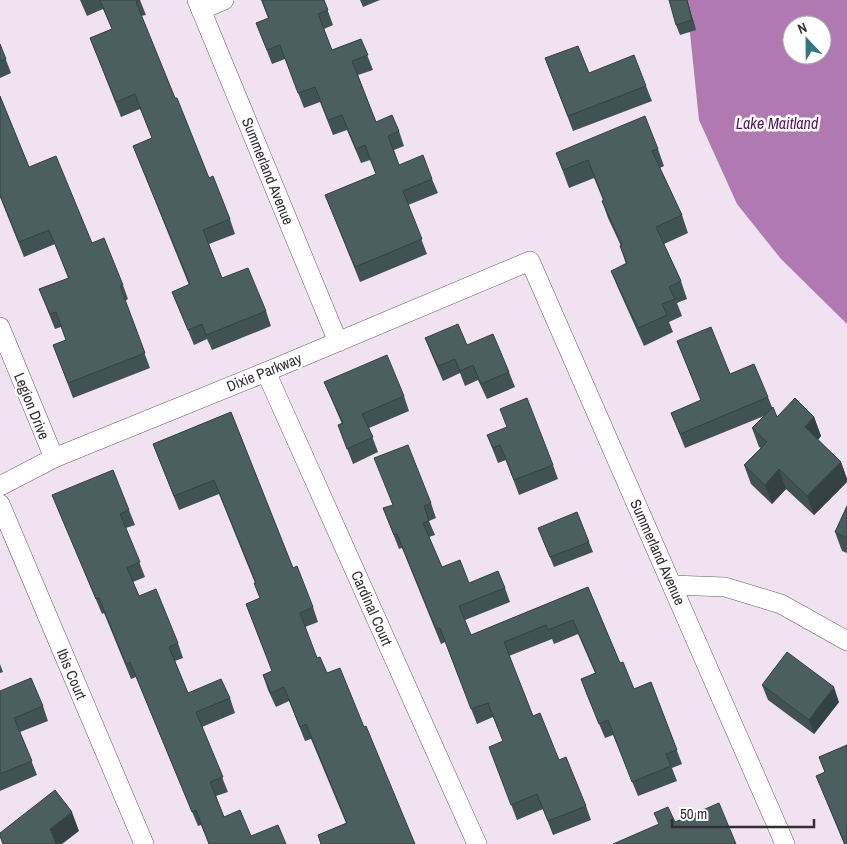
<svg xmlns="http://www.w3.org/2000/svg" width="847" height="844" font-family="'Archivo Narrow',sans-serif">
<rect width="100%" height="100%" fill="#f0e2f0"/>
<!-- water -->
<path fill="#b179b2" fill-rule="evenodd" d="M 679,0 L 847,0 L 847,324 L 781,259 L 737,204 L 699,120 L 690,33 ZM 792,25 L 822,25 L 822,55 L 792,55 Z"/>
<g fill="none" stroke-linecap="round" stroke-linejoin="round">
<!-- minor casing -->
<g stroke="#685b68" stroke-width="20">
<g id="minor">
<path d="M 197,0 L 338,342"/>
<path d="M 201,10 L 224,0"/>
<path d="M 0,327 L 54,458"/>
<path d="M 266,372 L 477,844"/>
<path d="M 0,486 L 54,458 L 266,372 L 530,261 L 785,844"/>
<path d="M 0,504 L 144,844"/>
<path d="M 672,585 L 725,587 L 781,604 L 847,641"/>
</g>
</g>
<!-- minor -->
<use href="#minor" stroke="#fff" stroke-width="19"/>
</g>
<!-- wall -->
<g fill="#405253">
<path d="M 80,0 L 140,0 L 146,15 L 141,16 L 175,98 L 209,178 L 230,219 L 235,234 L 209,244 L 222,278 L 266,311 L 271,326 L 212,350 L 207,339 L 194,345 L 172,292 L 189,285 L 133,146 L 152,138 L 140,109 L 121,117 L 90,38 L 112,29 L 103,9 L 87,16 Z"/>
<path d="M 261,0 L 324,0 L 333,25 L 324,29 L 332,50 L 361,39 L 373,70 L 358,75 L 376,122 L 399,131 L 404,146 L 394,150 L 399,165 L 432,179 L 438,193 L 408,205 L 427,254 L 360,282 L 325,195 L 376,174 L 370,160 L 361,163 L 347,130 L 333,135 L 320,102 L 304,108 L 285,59 L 272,64 L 256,23 L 268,18 Z"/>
<path d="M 360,0 L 380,0 L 363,7 Z"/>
<path d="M 687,0 L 696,30 L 680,35 L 676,25 Z"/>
<path d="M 0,44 L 11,73 L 0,78 Z"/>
<path d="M 545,58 L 589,73 L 646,86 L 652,101 L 573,131 Z"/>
<path d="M 0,96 L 29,167 L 92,243 L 123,285 L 128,299 L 125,301 L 150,368 L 73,398 L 53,345 L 66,340 L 61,327 L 55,329 L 39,289 L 68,278 L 55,244 L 24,257 L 0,197 Z"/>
<path d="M 658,149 L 664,166 L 660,168 L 682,215 L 688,233 L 664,244 L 681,281 L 687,299 L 677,303 L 682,316 L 669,322 L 673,332 L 644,346 L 618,288 L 611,271 L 626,264 L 620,246 L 621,246 L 608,218 L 602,201 L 603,200 L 594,178 L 569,188 L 556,153 Z"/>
<path d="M 425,338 L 467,345 L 509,372 L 515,387 L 487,399 L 478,380 L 465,386 L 460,373 L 443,381 L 431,353 Z"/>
<path d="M 677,341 L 768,397 L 772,407 L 777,417 L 814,417 L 821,436 L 818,440 L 841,462 L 847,479 L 847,482 L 814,515 L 786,489 L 772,504 L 751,484 L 744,465 L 761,448 L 759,447 L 752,428 L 764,416 L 685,448 L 671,413 L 701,401 Z"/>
<path d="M 324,382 L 404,396 L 409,411 L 369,428 L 378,452 L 353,464 L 338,425 L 342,424 Z"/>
<path d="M 231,412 L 293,568 L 313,607 L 318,622 L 305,627 L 317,658 L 327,673 L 364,727 L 415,844 L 321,844 L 318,835 L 346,823 L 311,739 L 305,741 L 289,701 L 276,707 L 268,690 L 263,675 L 272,671 L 246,604 L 260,598 L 254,583 L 255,583 L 219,494 L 179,510 L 153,444 Z"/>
<path d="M 487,435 L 553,465 L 558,479 L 519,495 L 506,460 L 498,463 Z"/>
<path d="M 52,495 L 129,510 L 135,525 L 126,528 L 145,577 L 133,582 L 139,596 L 178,643 L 183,658 L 175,661 L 188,693 L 230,698 L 235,713 L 202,727 L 228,792 L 216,796 L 224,817 L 251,836 L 286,844 L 209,844 L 201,825 L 198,826 L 136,677 L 131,679 L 104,613 L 102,614 L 58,509 Z"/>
<path d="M 431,503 L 436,518 L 429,521 L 435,535 L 429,537 L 442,567 L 469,583 L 505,588 L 510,602 L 465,620 L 471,635 L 588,587 L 620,663 L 634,689 L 651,682 L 682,764 L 672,768 L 677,781 L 638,796 L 613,735 L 605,738 L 586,693 L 581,679 L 595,673 L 578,634 L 554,644 L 552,639 L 509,656 L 533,716 L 586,806 L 591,820 L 553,835 L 543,809 L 517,820 L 489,747 L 503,742 L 493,717 L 477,724 L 445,642 L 441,644 L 402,548 L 399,549 L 383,508 Z"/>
<path d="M 847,506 L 847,553 L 842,551 L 835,532 Z"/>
<path d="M 542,538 L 589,542 L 593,552 L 554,567 Z"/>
<path d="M 0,664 L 3,672 L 0,673 Z"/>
<path d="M 762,685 L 839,702 L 814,734 L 768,700 Z"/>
<path d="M 0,691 L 43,706 L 48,721 L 20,732 L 37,775 L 0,791 Z"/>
<path d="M 847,745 L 847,844 L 844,844 L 816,776 L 825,772 L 819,757 Z"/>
</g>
<!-- shaded-wall -->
<g fill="#344244">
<path d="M 687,0 L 696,30 L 692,20 Z"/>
<path d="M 814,417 L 821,436 L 812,446 L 805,427 Z"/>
<path d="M 841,462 L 847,479 L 847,482 L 814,515 L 807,496 Z"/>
<path d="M 779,469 L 786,489 L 772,504 L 765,485 Z"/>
<path d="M 834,687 L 839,702 L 814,734 L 809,720 Z"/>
<path d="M 72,812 L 79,831 L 62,844 L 56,844 L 50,829 Z"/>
</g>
<!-- building -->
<g fill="#4b5f61" stroke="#344244">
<path d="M 100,0 L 140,0 L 136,2 L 175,98 L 177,98 L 209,178 L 213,176 L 230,219 L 203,230 L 222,278 L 248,268 L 266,311 L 206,335 L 202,324 L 188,330 L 172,292 L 190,284 L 133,146 L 152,138 L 135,94 L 116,102 L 90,38 L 112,29 Z"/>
<path d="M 262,0 L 324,0 L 328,10 L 318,14 L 332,50 L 361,39 L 368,55 L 352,61 L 376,122 L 392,115 L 399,131 L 388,136 L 399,165 L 423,155 L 432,179 L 403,191 L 422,239 L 355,267 L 325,195 L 376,174 L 365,145 L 356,149 L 342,115 L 328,120 L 315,87 L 298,93 L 280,45 L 267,50 L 256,23 L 269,18 Z"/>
<path d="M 669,0 L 687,0 L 692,20 L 676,25 Z"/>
<path d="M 0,44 L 6,59 L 0,61 Z"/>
<path d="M 578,46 L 589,73 L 634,55 L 646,86 L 568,116 L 545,58 Z"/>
<path d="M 0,96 L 29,167 L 56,156 L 92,243 L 104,238 L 123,285 L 120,286 L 145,353 L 68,383 L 53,345 L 66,340 L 56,312 L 50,314 L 39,289 L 69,278 L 49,230 L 19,242 L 0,195 Z"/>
<path d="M 645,116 L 658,149 L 652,151 L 682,215 L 656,227 L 681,281 L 669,287 L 675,299 L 662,304 L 667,315 L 638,328 L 611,271 L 627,263 L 620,246 L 622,245 L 602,201 L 604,200 L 588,160 L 563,170 L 556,153 Z"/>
<path d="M 458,324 L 467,345 L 493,334 L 509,372 L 481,384 L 473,365 L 460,371 L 455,359 L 438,366 L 425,338 Z"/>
<path d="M 711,327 L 730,374 L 754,364 L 768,397 L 680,434 L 671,413 L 701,400 L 677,341 Z"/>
<path d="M 387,355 L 404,396 L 362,414 L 373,437 L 347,449 L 338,425 L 343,423 L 324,382 Z"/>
<path d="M 527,398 L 553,465 L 514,480 L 500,445 L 493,448 L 487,435 L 507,427 L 500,409 Z"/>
<path d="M 795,398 L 814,417 L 805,427 L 841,462 L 807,496 L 779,469 L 765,485 L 744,465 L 767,442 L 752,428 L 773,407 L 777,417 Z"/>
<path d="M 231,412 L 293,568 L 297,566 L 313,607 L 300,613 L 317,658 L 320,657 L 327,673 L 340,668 L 364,727 L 366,726 L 415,844 L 321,844 L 318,835 L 347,823 L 306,724 L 300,727 L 284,687 L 271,693 L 263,675 L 272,671 L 246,604 L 260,598 L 254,583 L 256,583 L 214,480 L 174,496 L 153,444 Z"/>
<path d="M 408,445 L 431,503 L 424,506 L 429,521 L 423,523 L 442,567 L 460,560 L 469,583 L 498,571 L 505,588 L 459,606 L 471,635 L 588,587 L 620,663 L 623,662 L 634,689 L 651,682 L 677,750 L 666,754 L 671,766 L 632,782 L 608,720 L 599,724 L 581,679 L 596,673 L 573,620 L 548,630 L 546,625 L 504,642 L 533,716 L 540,713 L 559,760 L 566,757 L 586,806 L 548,821 L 537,794 L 511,805 L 489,747 L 503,741 L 488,703 L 471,709 L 440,628 L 436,629 L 397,534 L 394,535 L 383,508 L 393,505 L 374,458 Z"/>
<path d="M 113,470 L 129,510 L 120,514 L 140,562 L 127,568 L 139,596 L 156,589 L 178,643 L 169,647 L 188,693 L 221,679 L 230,698 L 196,712 L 223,777 L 210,782 L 224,817 L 240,810 L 251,836 L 278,825 L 286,844 L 209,844 L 196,810 L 192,812 L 130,662 L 126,664 L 99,598 L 96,599 L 52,495 Z"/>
<path d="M 847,506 L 847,538 L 835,532 Z"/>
<path d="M 577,512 L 589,542 L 550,557 L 538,528 Z"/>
<path d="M 787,652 L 834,687 L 809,720 L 762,685 Z"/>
<path d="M 31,678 L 43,706 L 14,718 L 32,761 L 0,774 L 0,691 Z"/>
<path d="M 847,745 L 847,844 L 844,844 L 845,844 L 816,776 L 825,772 L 819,757 Z"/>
<path d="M 55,790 L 72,812 L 50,829 L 56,844 L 3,844 L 0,836 L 0,833 Z"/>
<path d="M 719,803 L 736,844 L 613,844 L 659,824 L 654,813 L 668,807 L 675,822 Z"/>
</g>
<g text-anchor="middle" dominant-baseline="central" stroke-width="5" stroke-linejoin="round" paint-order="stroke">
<!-- street labels -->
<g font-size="15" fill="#342e34" stroke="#fff">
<text transform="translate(268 171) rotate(68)">Summerland Avenue</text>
<text transform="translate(264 372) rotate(-22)">Dixie Parkway</text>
<text transform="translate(32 406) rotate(68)">Legion Drive</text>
<text transform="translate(658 552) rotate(66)">Summerland Avenue</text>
<text transform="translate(372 608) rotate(66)">Cardinal Court</text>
<text transform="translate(72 674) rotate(67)">Ibis Court</text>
</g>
<!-- water labels -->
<g font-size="16" font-style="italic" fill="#58135b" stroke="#fff">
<text x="777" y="123">Lake Maitland</text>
</g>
</g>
<!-- north arrow -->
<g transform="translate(807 40) rotate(338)"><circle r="24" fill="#ffffff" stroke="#aeabae"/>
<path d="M0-4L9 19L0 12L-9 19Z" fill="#2f787d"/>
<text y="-8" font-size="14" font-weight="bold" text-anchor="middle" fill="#342e34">N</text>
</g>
<!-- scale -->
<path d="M672 819v8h142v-8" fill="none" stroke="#342e34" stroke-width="2.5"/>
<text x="680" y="819" font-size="15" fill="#342e34" stroke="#ffffff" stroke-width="4" paint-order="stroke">50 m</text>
</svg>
